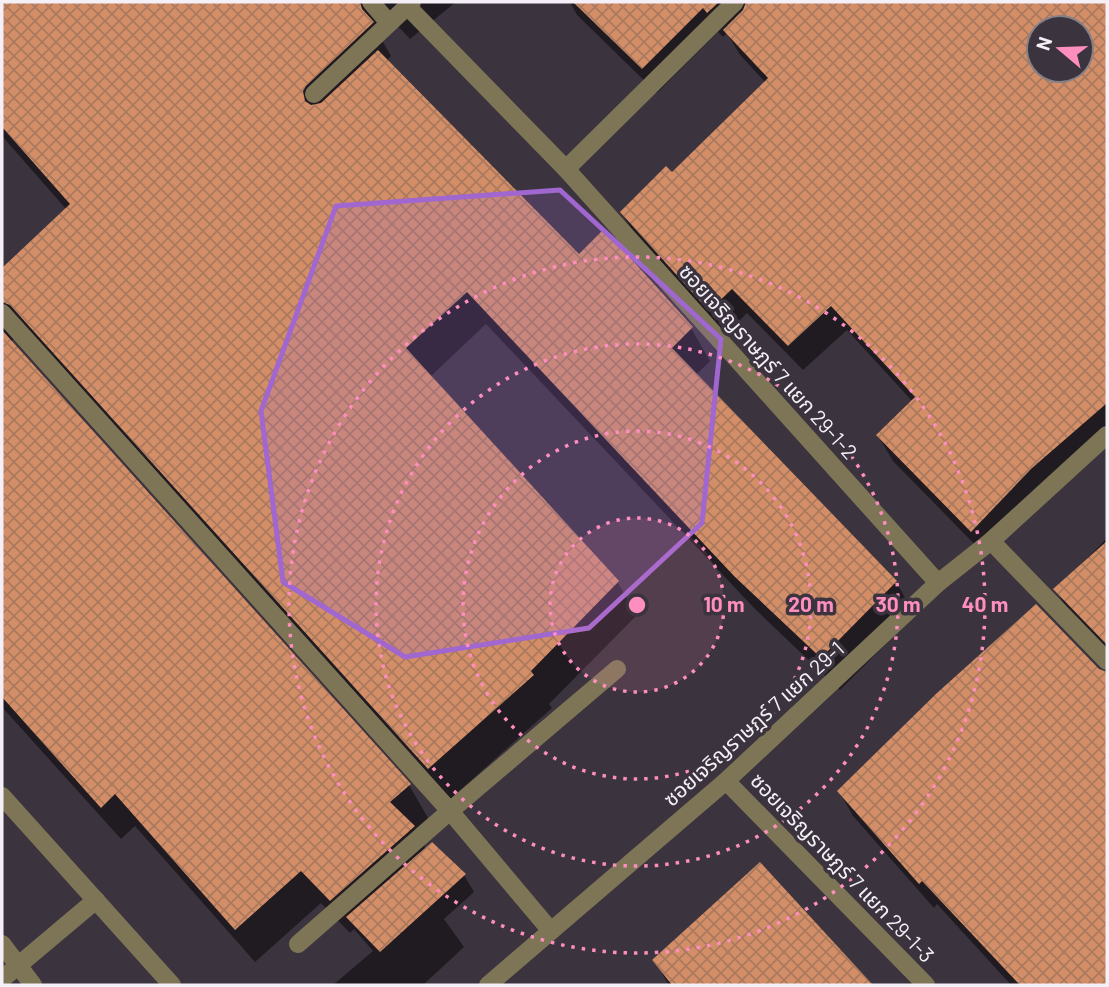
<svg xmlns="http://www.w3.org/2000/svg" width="1109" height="987" font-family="Barlow,'Noto Sans Thai',sans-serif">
<defs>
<pattern id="building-cross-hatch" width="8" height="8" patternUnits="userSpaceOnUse" patternTransform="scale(1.75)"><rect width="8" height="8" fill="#d38e67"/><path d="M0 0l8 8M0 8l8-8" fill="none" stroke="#aa795e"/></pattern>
</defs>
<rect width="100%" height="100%" fill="#3b343e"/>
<!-- shadow -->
<g fill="#0007" fill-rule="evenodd">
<path d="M 2,2 L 89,2 L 254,184 L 288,158 L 184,2 L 456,2 L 410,39 L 396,24 L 379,35 L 391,56 L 386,61 L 579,257 L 691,328 L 710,361 L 696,375 L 896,582 L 915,615 L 840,690 L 756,610 L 486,324 L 430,377 L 618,583 L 637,615 L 549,704 L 552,708 L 448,801 L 18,334 L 11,342 L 409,785 L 428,818 L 415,829 L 426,849 L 464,875 L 474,892 L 444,919 L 464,947 L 423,985 L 333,985 L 373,951 L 354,929 L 350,933 L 321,903 L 255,962 L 135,826 L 121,839 L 2,707 L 2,270 L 67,210 L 2,136 Z"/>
<path d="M 570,2 L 818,2 L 845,28 L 872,2 L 1107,2 L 1107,440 L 986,556 L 893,461 L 878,436 L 913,402 L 847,330 L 803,370 L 747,313 L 725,335 L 637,238 L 622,213 L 671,175 L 766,83 L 740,55 L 727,33 L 723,37 L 718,32 L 657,93 L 577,15 ZM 1039,28 L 1081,28 L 1081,70 L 1039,70 Z"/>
<path d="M 1107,538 L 1107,653 L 1070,614 L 1056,590 Z"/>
<path d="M 1098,670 L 1107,673 L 1107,985 L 1011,985 L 937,904 L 934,908 L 853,816 L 839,791 Z"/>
<path d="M 654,960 L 855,968 L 865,985 L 669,985 Z"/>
</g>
<!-- building -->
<g fill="url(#building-cross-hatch)" fill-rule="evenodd">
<path d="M 2,2 L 360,2 L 362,9 L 374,22 L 306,86 L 303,91 L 305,101 L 311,105 L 321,103 L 378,50 L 579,254 L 604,229 L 693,327 L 672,348 L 897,581 L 821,658 L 735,577 L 467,292 L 406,348 L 619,581 L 531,671 L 534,675 L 428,769 L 10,305 L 2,302 L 2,268 L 70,204 L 2,127 Z"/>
<path d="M 573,2 L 719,2 L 707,13 L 703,8 L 642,69 Z"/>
<path d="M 746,2 L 1107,2 L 1107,403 L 1031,469 L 971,532 L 876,435 L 915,397 L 831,306 L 788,346 L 732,289 L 709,311 L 620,212 L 666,166 L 672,172 L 768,78 L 723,30 L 743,10 ZM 1039,28 L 1081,28 L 1081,70 L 1039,70 Z"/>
<path d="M 2,330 L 411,784 L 390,802 L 415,826 L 330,901 L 301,871 L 235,930 L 115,794 L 101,808 L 2,697 Z"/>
<path d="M 1107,541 L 1107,645 L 1053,589 Z"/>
<path d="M 1036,604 L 1099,669 L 1107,672 L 1107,985 L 1020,985 L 922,881 L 919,884 L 837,791 L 937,693 Z"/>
<path d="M 432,842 L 466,874 L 380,952 L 346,917 Z"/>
<path d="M 760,862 L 873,985 L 672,985 L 652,960 Z"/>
</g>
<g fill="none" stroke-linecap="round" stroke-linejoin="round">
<!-- minor -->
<g stroke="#7e7557" stroke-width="18">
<path d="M 371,2 L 389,23"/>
<path d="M 735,2 L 566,169 L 938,583"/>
<path d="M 407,6 L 566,169"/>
<path d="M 314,94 L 412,2"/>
<path d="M 2,313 L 450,811 L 551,931"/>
<path d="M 991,541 L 1107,661"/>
<path d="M 726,781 L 926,985"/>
<path d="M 2,796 L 172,985"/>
<path d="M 2,944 L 33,985"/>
<path d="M 298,944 L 450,811 L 617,669"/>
<path d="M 2,979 L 96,900"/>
<path d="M 488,985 L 726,781 L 938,583 L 991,541 L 1107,435"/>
</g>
</g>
<!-- marked area -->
<path fill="#a067d0" fill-opacity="0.2" stroke="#a067d0" stroke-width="5" stroke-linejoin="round" d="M 560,190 L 721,339 L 702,523 L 589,628 L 405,657 L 283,582 L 261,411 L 336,206 Z"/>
<!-- distance rings -->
<circle cx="637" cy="605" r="87" fill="#fd8ebe" fill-opacity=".12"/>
<g fill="none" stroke="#fd8ebe" stroke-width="3.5" stroke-dasharray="3.5 7">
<circle cx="637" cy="605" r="87"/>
<circle cx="637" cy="605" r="174"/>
<circle cx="637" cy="605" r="261"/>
<circle cx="637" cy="605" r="348"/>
</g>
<g text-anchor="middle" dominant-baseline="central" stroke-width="7" stroke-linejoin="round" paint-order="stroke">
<!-- street labels -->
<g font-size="21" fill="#f5f0f7" stroke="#3b343e">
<text transform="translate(769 361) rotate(48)">ซอยเจริญราษฎร์ 7 แยก 29-1-2</text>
<text transform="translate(753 723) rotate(-42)">ซอยเจริญราษฎร์ 7 แยก 29-1</text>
<text transform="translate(843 867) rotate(46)">ซอยเจริญราษฎร์ 7 แยก 29-1-3</text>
</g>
</g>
<circle cx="637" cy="605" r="10" fill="#fd8ebe" stroke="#3b343e" stroke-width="3.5"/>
<g font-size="21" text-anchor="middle" font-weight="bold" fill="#fd8ebe" stroke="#3b343e" stroke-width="7" stroke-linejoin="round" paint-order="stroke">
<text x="724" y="612">10 m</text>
<text x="811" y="612">20 m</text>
<text x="898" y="612">30 m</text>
<text x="985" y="612">40 m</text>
</g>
<!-- border -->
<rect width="1109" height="987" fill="none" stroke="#f5f0f7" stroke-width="7"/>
<!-- north arrow -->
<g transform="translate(1060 49) rotate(289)"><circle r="33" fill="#3b343e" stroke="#857f88" stroke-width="2"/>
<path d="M0-5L12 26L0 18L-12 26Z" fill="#fd8ebe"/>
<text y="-10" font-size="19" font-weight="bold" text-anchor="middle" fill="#f5f0f7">N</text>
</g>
</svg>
